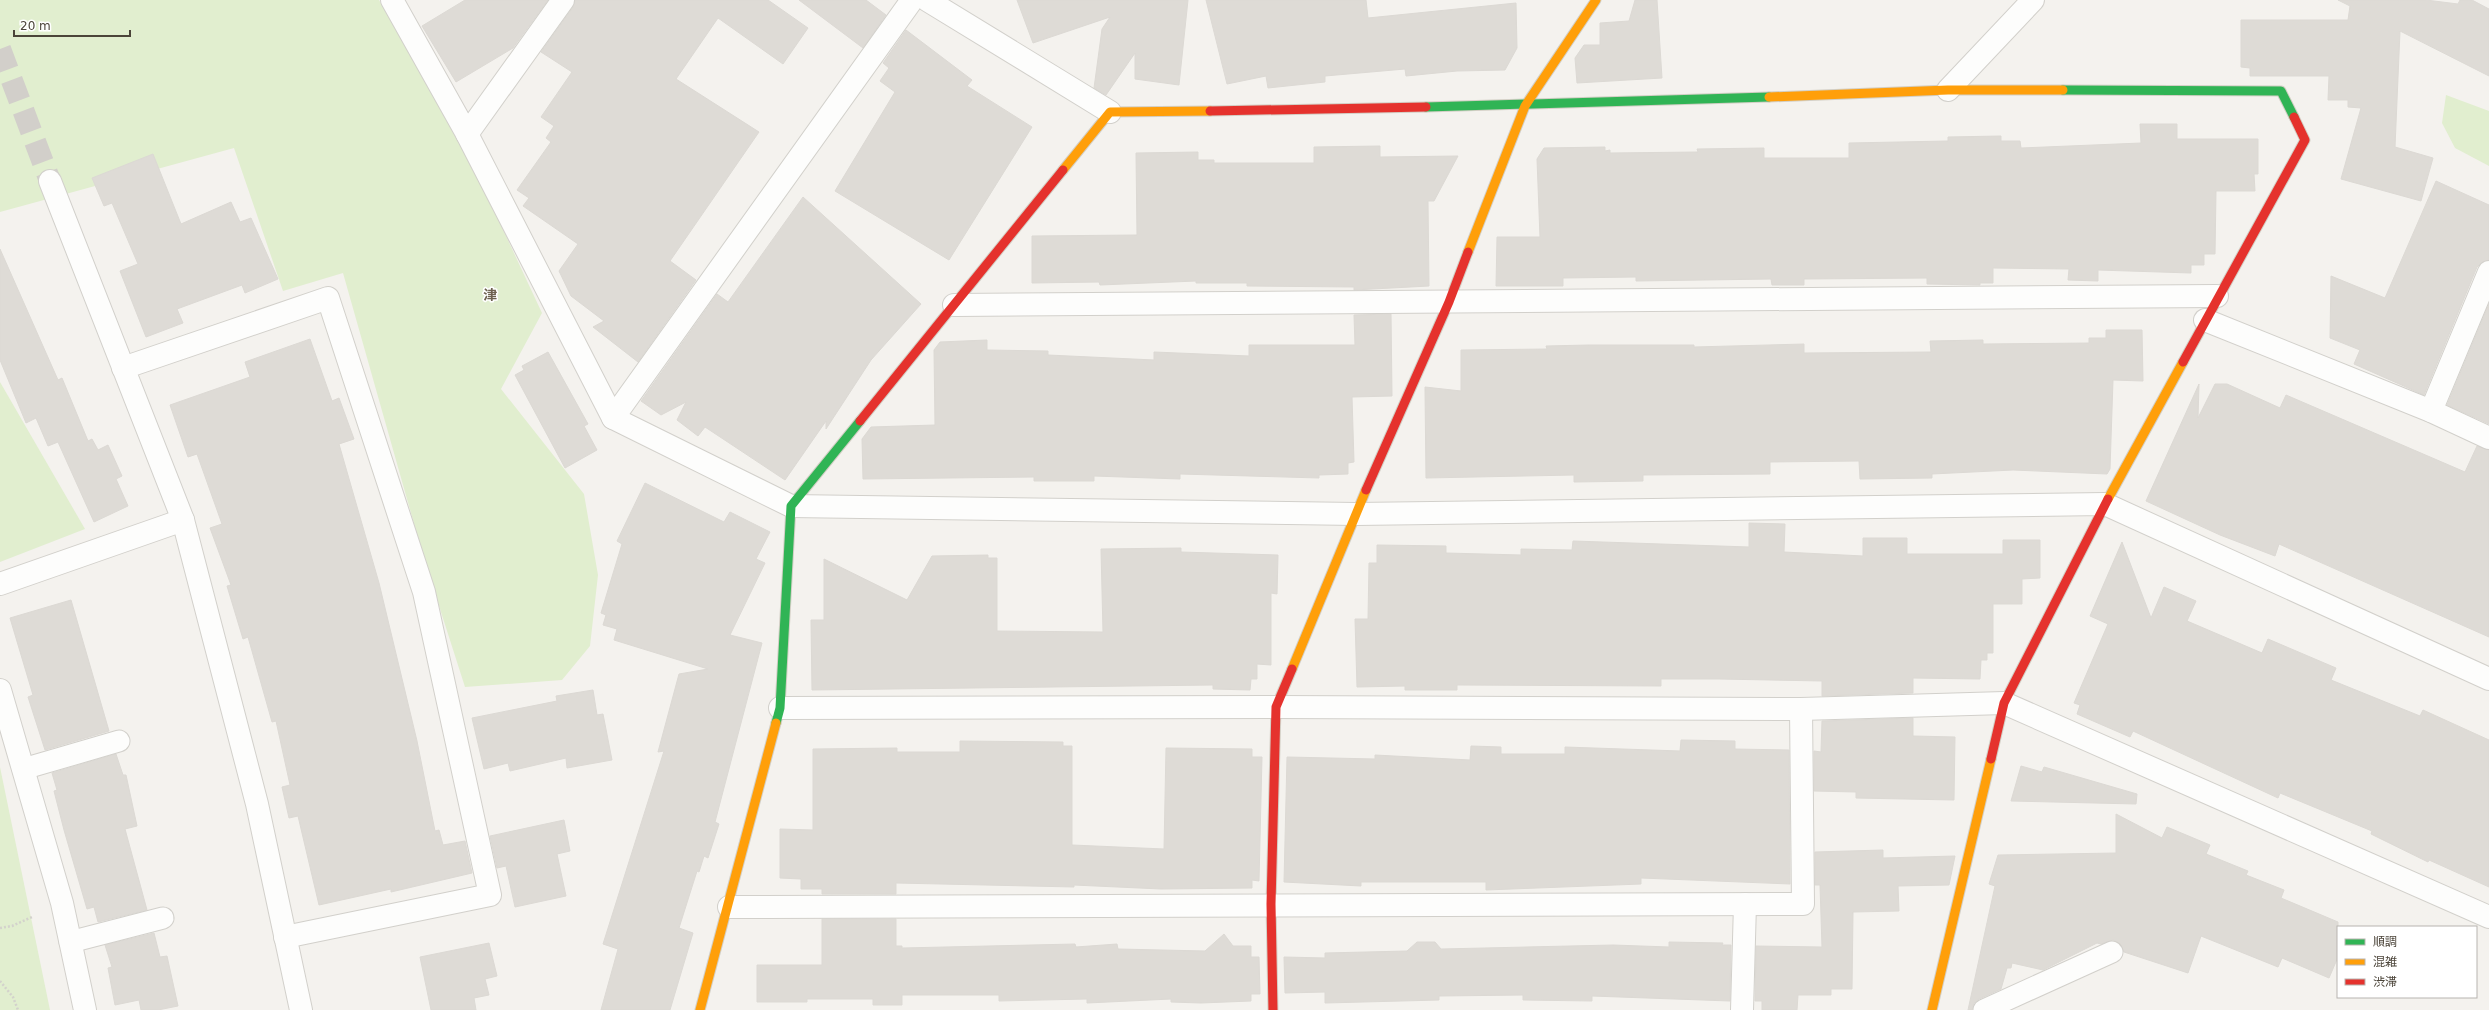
<svg xmlns="http://www.w3.org/2000/svg" width="2489" height="1010" font-family="'DejaVu Sans','Noto Sans JP',sans-serif">
<rect width="100%" height="100%" fill="#f4f2ee"/>
<!-- green -->
<g fill="#e1eecf">
<path d="M 0,0 L 379,0 L 462,142 L 542,313 L 501,389 L 584,494 L 598,575 L 590,646 L 562,680 L 465,687 L 424,559 L 343,273 L 283,291 L 234,148 L 0,212 Z"/>
<path d="M 2446,95 L 2489,111 L 2489,166 L 2455,148 L 2442,123 Z"/>
<path d="M 0,382 L 85,529 L 0,562 Z"/>
<path d="M 0,767 L 50,1010 L 0,1010 Z"/>
</g>
<!-- building -->
<g fill="#dedbd6" stroke="#dcd9d4">
<path d="M 465,0 L 548,0 L 513,48 L 456,82 L 422,26 Z"/>
<path d="M 575,0 L 768,0 L 808,28 L 783,64 L 718,18 L 676,79 L 759,132 L 670,261 L 696,280 L 638,362 L 593,327 L 604,321 L 571,296 L 559,271 L 578,244 L 523,206 L 529,198 L 517,190 L 551,142 L 546,138 L 554,126 L 541,117 L 572,72 L 541,52 L 573,7 Z"/>
<path d="M 799,0 L 866,0 L 886,15 L 863,48 Z"/>
<path d="M 1017,0 L 1188,0 L 1179,85 L 1135,79 L 1135,53 L 1106,95 L 1094,88 L 1102,29 L 1110,17 L 1033,43 Z"/>
<path d="M 1206,0 L 1366,0 L 1368,18 L 1516,3 L 1517,48 L 1505,70 L 1457,71 L 1406,76 L 1405,69 L 1325,76 L 1325,82 L 1268,88 L 1266,76 L 1227,84 Z"/>
<path d="M 1635,0 L 1657,0 L 1662,78 L 1577,83 L 1575,58 L 1584,45 L 1600,45 L 1600,23 L 1629,21 Z"/>
<path d="M 2338,0 L 2426,0 L 2458,4 L 2460,0 L 2472,0 L 2489,9 L 2489,76 L 2400,31 L 2395,147 L 2433,158 L 2421,201 L 2341,179 L 2361,108 L 2348,107 L 2348,100 L 2328,100 L 2329,76 L 2250,76 L 2250,68 L 2241,67 L 2241,20 L 2348,20 L 2350,6 Z"/>
<path d="M 906,30 L 972,80 L 967,86 L 1032,127 L 949,260 L 835,191 L 895,92 L 880,81 L 889,68 L 883,63 Z"/>
<path d="M 2140,124 L 2177,124 L 2177,139 L 2258,139 L 2258,174 L 2254,174 L 2255,191 L 2216,191 L 2215,254 L 2204,254 L 2204,265 L 2191,265 L 2191,273 L 2098,270 L 2098,281 L 2068,280 L 2069,269 L 1993,268 L 1993,283 L 1980,283 L 1980,285 L 1927,284 L 1927,278 L 1804,279 L 1804,285 L 1772,285 L 1771,279 L 1636,281 L 1636,277 L 1563,278 L 1563,286 L 1496,286 L 1497,237 L 1540,237 L 1537,159 L 1544,148 L 1605,147 L 1605,151 L 1610,150 L 1610,153 L 1698,152 L 1697,149 L 1764,148 L 1764,158 L 1849,158 L 1849,143 L 1948,141 L 1948,137 L 2001,136 L 2001,141 L 2020,141 L 2021,148 L 2141,143 Z"/>
<path d="M 1380,146 L 1380,157 L 1458,156 L 1434,201 L 1428,201 L 1429,286 L 1354,290 L 1354,287 L 1247,286 L 1247,283 L 1196,283 L 1196,281 L 1100,285 L 1099,282 L 1032,283 L 1032,236 L 1137,235 L 1136,153 L 1198,152 L 1198,160 L 1214,160 L 1214,163 L 1314,163 L 1314,147 Z"/>
<path d="M 153,154 L 181,224 L 231,202 L 240,222 L 251,218 L 278,279 L 245,293 L 242,285 L 177,309 L 183,323 L 146,337 L 120,271 L 138,264 L 112,203 L 104,206 L 92,178 Z"/>
<path d="M 2436,181 L 2489,205 L 2489,260 L 2482,262 L 2477,267 L 2424,395 L 2354,364 L 2360,350 L 2330,338 L 2331,276 L 2385,298 Z"/>
<path d="M 803,197 L 921,304 L 871,360 L 826,429 L 826,421 L 785,480 L 705,427 L 698,436 L 677,420 L 686,402 L 661,415 L 641,401 L 717,294 L 728,302 Z"/>
<path d="M 0,249 L 58,380 L 62,378 L 88,441 L 92,439 L 98,450 L 108,445 L 122,476 L 116,479 L 128,506 L 94,522 L 58,442 L 48,446 L 36,418 L 26,423 L 0,360 Z"/>
<path d="M 2489,304 L 2489,424 L 2447,405 Z"/>
<path d="M 1391,314 L 1392,396 L 1352,397 L 1354,462 L 1348,463 L 1348,474 L 1319,475 L 1319,478 L 1180,474 L 1180,479 L 1094,476 L 1094,481 L 1034,481 L 1034,477 L 863,479 L 862,439 L 871,427 L 935,425 L 934,350 L 940,342 L 987,340 L 987,350 L 1048,351 L 1048,355 L 1154,360 L 1154,352 L 1249,356 L 1249,345 L 1355,345 L 1354,315 Z"/>
<path d="M 2106,330 L 2142,330 L 2143,381 L 2113,380 L 2110,469 L 2107,474 L 2013,470 L 1932,474 L 1932,478 L 1860,479 L 1859,461 L 1770,462 L 1770,474 L 1643,475 L 1643,481 L 1574,482 L 1574,475 L 1426,478 L 1425,389 L 1425,387 L 1461,391 L 1461,350 L 1547,349 L 1546,346 L 1589,345 L 1694,345 L 1694,347 L 1804,344 L 1804,353 L 1931,352 L 1930,341 L 1983,340 L 1983,344 L 2089,343 L 2089,338 L 2106,338 Z"/>
<path d="M 310,339 L 332,401 L 339,398 L 354,439 L 339,444 L 379,583 L 417,741 L 435,831 L 439,830 L 443,845 L 465,841 L 472,873 L 391,892 L 391,889 L 319,905 L 298,816 L 289,818 L 282,787 L 290,785 L 276,721 L 272,722 L 248,637 L 243,639 L 227,586 L 231,585 L 210,528 L 222,524 L 197,454 L 188,457 L 170,405 L 250,377 L 245,362 Z"/>
<path d="M 548,352 L 588,424 L 584,426 L 597,450 L 565,468 L 515,375 L 524,370 L 522,366 Z"/>
<path d="M 2199,384 L 2198,418 L 2215,384 L 2227,384 L 2280,408 L 2286,395 L 2465,472 L 2477,446 L 2489,450 L 2489,637 L 2279,544 L 2275,556 L 2220,535 L 2146,501 Z"/>
<path d="M 645,483 L 724,522 L 730,512 L 770,532 L 756,559 L 765,563 L 730,635 L 762,643 L 715,822 L 719,824 L 708,858 L 704,856 L 699,872 L 697,871 L 679,928 L 693,933 L 670,1010 L 601,1010 L 618,949 L 603,944 L 664,751 L 658,752 L 679,674 L 708,669 L 614,640 L 617,629 L 603,625 L 606,615 L 601,613 L 622,544 L 617,541 Z"/>
<path d="M 1749,523 L 1785,524 L 1784,552 L 1863,556 L 1863,538 L 1907,538 L 1907,554 L 2003,554 L 2003,540 L 2040,540 L 2040,578 L 2022,579 L 2022,604 L 1993,604 L 1993,653 L 1987,653 L 1987,660 L 1981,660 L 1980,679 L 1913,678 L 1913,693 L 1822,696 L 1822,681 L 1719,679 L 1661,679 L 1661,686 L 1457,685 L 1457,690 L 1405,690 L 1405,686 L 1357,687 L 1355,619 L 1368,619 L 1369,563 L 1377,563 L 1377,545 L 1446,546 L 1446,553 L 1521,555 L 1521,549 L 1572,550 L 1573,541 L 1749,547 Z"/>
<path d="M 2122,542 L 2151,618 L 2164,587 L 2196,601 L 2187,621 L 2262,653 L 2268,639 L 2336,668 L 2331,680 L 2420,716 L 2423,710 L 2489,740 L 2489,887 L 2429,860 L 2428,862 L 2371,834 L 2372,831 L 2280,793 L 2278,798 L 2133,731 L 2130,737 L 2077,714 L 2080,705 L 2074,703 L 2108,624 L 2090,616 Z"/>
<path d="M 1181,548 L 1181,552 L 1278,555 L 1277,594 L 1271,593 L 1271,665 L 1257,664 L 1257,679 L 1251,679 L 1250,690 L 1213,689 L 1213,685 L 812,690 L 811,620 L 824,620 L 824,559 L 907,600 L 932,556 L 988,555 L 988,558 L 997,558 L 997,631 L 1103,632 L 1101,549 Z"/>
<path d="M 71,600 L 109,731 L 45,750 L 28,697 L 33,695 L 10,618 Z"/>
<path d="M 593,690 L 597,715 L 603,714 L 612,760 L 567,768 L 566,758 L 510,771 L 508,763 L 484,769 L 472,718 L 557,701 L 556,696 Z"/>
<path d="M 1913,718 L 1913,736 L 1955,737 L 1954,800 L 1856,798 L 1856,792 L 1814,791 L 1814,751 L 1821,752 L 1822,721 Z"/>
<path d="M 1681,740 L 1735,741 L 1735,749 L 1789,750 L 1790,884 L 1641,878 L 1641,884 L 1486,890 L 1486,882 L 1361,882 L 1361,886 L 1284,882 L 1287,757 L 1375,759 L 1375,755 L 1470,760 L 1471,746 L 1501,747 L 1501,754 L 1565,754 L 1565,747 L 1680,751 Z"/>
<path d="M 960,741 L 1063,742 L 1063,746 L 1072,746 L 1072,845 L 1164,849 L 1166,748 L 1252,749 L 1252,757 L 1262,757 L 1259,881 L 1252,880 L 1252,888 L 1161,889 L 1074,885 L 1074,887 L 896,883 L 896,894 L 822,894 L 822,889 L 801,889 L 801,879 L 780,878 L 780,829 L 813,830 L 813,749 L 897,748 L 897,752 L 960,752 Z"/>
<path d="M 116,754 L 123,775 L 126,775 L 137,826 L 125,829 L 147,910 L 98,922 L 94,907 L 87,909 L 64,830 L 54,791 L 57,790 L 52,773 Z"/>
<path d="M 2021,766 L 2042,772 L 2044,767 L 2137,794 L 2136,804 L 2011,801 Z"/>
<path d="M 2116,814 L 2162,838 L 2167,827 L 2210,845 L 2206,854 L 2248,871 L 2246,875 L 2284,890 L 2281,898 L 2338,922 L 2338,957 L 2329,978 L 2282,958 L 2278,967 L 2201,936 L 2188,973 L 2124,952 L 2119,943 L 2113,940 L 2101,944 L 2097,943 L 2043,970 L 2012,963 L 2011,968 L 2007,968 L 2001,989 L 1979,999 L 1974,1003 L 1972,1010 L 1968,1010 L 1995,886 L 1989,884 L 1998,855 L 2116,853 Z"/>
<path d="M 564,820 L 570,851 L 557,854 L 566,896 L 515,907 L 506,866 L 497,868 L 490,836 Z"/>
<path d="M 1883,850 L 1883,858 L 1955,856 L 1949,885 L 1898,886 L 1899,911 L 1853,912 L 1852,989 L 1831,989 L 1831,995 L 1798,995 L 1797,1010 L 1762,1010 L 1762,1001 L 1755,1001 L 1756,946 L 1822,947 L 1820,885 L 1815,885 L 1815,852 Z"/>
<path d="M 822,919 L 896,919 L 896,946 L 902,946 L 902,948 L 1075,944 L 1076,947 L 1117,944 L 1118,949 L 1205,951 L 1224,934 L 1233,946 L 1251,946 L 1251,957 L 1259,957 L 1260,994 L 1251,994 L 1251,1001 L 1201,1003 L 1171,1002 L 1171,999 L 1087,1003 L 1087,999 L 999,1001 L 999,995 L 902,995 L 902,1005 L 873,1005 L 873,999 L 807,999 L 807,1002 L 757,1002 L 757,965 L 822,965 Z"/>
<path d="M 154,933 L 160,957 L 167,956 L 178,1006 L 158,1010 L 141,1010 L 139,1000 L 115,1005 L 108,968 L 112,967 L 105,945 Z"/>
<path d="M 1417,942 L 1435,942 L 1441,949 L 1613,945 L 1669,947 L 1669,942 L 1723,943 L 1722,945 L 1731,945 L 1730,1001 L 1592,996 L 1592,1001 L 1523,1000 L 1523,995 L 1439,996 L 1439,1000 L 1325,1003 L 1325,992 L 1285,993 L 1284,957 L 1325,958 L 1325,953 L 1407,951 Z"/>
<path d="M 489,943 L 497,976 L 485,979 L 489,995 L 474,998 L 476,1010 L 431,1010 L 420,957 Z"/>
</g>
<g fill="none" stroke-linecap="round" stroke-linejoin="round">
<!-- street-tunnel -->
<path stroke="#d2cfca" stroke-width="22" stroke-dasharray="22 11" stroke-linecap="butt" d="M 0,49 L 50,181"/>
<!-- lane casing -->
<g stroke="#d2d0cb" stroke-width="23">
<g id="lane">
<path d="M 23,769 L 119,741"/>
<path d="M 70,942 L 163,918"/>
<path d="M 1984,1010 L 2112,952"/>
</g>
</g>
<!-- street casing -->
<g stroke="#d2d0cb" stroke-width="24">
<g id="street">
<path d="M 392,0 L 467,134 L 613,418 L 791,506 L 1356,514 L 2105,504 L 2489,679"/>
<path d="M 927,0 L 1110,112"/>
<path d="M 1948,90 L 2033,0"/>
<path d="M 467,134 L 563,0"/>
<path d="M 50,181 L 183,520 L 257,804 L 301,1010"/>
<path d="M 954,305 L 2217,296"/>
<path d="M 2205,320 L 2431,411 L 2489,438"/>
<path d="M 123,368 L 328,298 L 424,592 L 490,895 L 285,937"/>
<path d="M 2431,411 L 2489,272"/>
<path d="M 613,418 L 912,0"/>
<path d="M 0,584 L 183,520"/>
<path d="M 0,690 L 62,903 L 85,1010"/>
<path d="M 780,708 L 1276,707 L 1801,709 L 2004,703 L 2489,917"/>
<path d="M 729,907 L 1803,904 L 1801,709"/>
<path d="M 1742,1010 L 1745,904"/>
</g>
</g>
<!-- fast casing -->
<g stroke="#d3cfc5" stroke-width="11">
<g id="fast">
<path d="M 2063,90 L 2281,91 L 2294,117"/>
<path d="M 1426,107 L 1769,97"/>
<path d="M 776,723 L 780,708 L 791,506 L 860,421"/>
</g>
</g>
<!-- slow casing -->
<g stroke="#d3cfc5" stroke-width="11">
<g id="slow">
<path d="M 1769,97 L 1948,90 L 2063,90"/>
<path d="M 1063,170 L 1110,112 L 1210,111"/>
<path d="M 1468,252 L 1525,106 L 1596,0"/>
<path d="M 2108,499 L 2183,362"/>
<path d="M 1292,669 L 1366,490"/>
<path d="M 700,1010 L 776,723"/>
<path d="M 1932,1010 L 1991,759"/>
</g>
</g>
<!-- jam casing -->
<g stroke="#d3cfc5" stroke-width="11">
<g id="jam">
<path d="M 1210,111 L 1426,107"/>
<path d="M 2183,362 L 2305,140 L 2294,117"/>
<path d="M 860,421 L 1063,170"/>
<path d="M 1366,490 L 1449,302 L 1468,252"/>
<path d="M 1991,759 L 2004,703 L 2108,499"/>
<path d="M 1273,1010 L 1271,904 L 1276,707 L 1292,669"/>
</g>
</g>
<!-- path -->
<g stroke="#d3d2cc" stroke-width="2.5" stroke-dasharray="2 2" stroke-linecap="butt">
<path d="M 0,928 L 12,926 L 32,917"/>
<path d="M 0,981 L 13,997 L 18,1010"/>
</g>
<!-- lane -->
<use href="#lane" stroke="#fdfdfc" stroke-width="21"/>
<!-- street -->
<use href="#street" stroke="#fdfdfc" stroke-width="22"/>
<!-- fast -->
<use href="#fast" stroke="#30b455" stroke-width="9"/>
<!-- slow -->
<use href="#slow" stroke="#ff9f0a" stroke-width="9"/>
<!-- jam -->
<use href="#jam" stroke="#e5322d" stroke-width="9"/>
</g>
<g text-anchor="middle" dominant-baseline="central" stroke-width="3" stroke-linejoin="round" paint-order="stroke">
<!-- neighbourhood labels -->
<g font-size="14" font-weight="bold" fill="#6e6250" stroke="#fff">
<text x="490" y="295">津</text>
</g>
</g>
<!-- legend -->
<rect x="2337" y="926" width="140" height="72" fill="#ffffff" stroke="#b7b4b0"/>
<rect x="2345" y="939" width="20" height="6" fill="#30b455" stroke="#b7b4b0"/>
<text x="2373" y="946" font-size="12" fill="#4b4439">順調</text>
<rect x="2345" y="959" width="20" height="6" fill="#ff9f0a" stroke="#b7b4b0"/>
<text x="2373" y="966" font-size="12" fill="#4b4439">混雑</text>
<rect x="2345" y="979" width="20" height="6" fill="#e5322d" stroke="#b7b4b0"/>
<text x="2373" y="986" font-size="12" fill="#4b4439">渋滞</text>
<!-- scale -->
<path d="M14 30v6h116v-6" fill="none" stroke="#4b4439" stroke-width="2"/>
<text x="20" y="30" font-size="12" fill="#4b4439" stroke="#ffffff" stroke-width="3" paint-order="stroke">20 m</text>
</svg>
